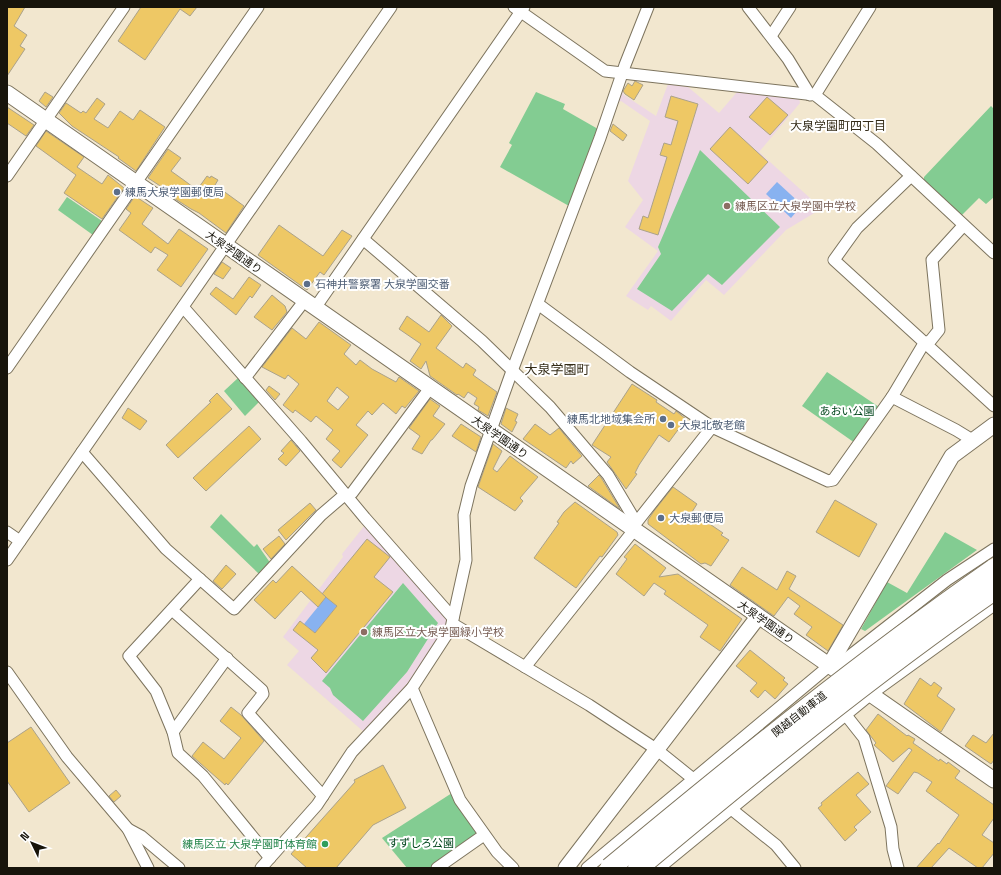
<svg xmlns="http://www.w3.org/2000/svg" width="1001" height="875" font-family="'Space Grotesk','Noto Sans JP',sans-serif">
<rect width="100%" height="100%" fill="#f2e7cf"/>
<!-- education -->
<g fill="#edd7e4">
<path d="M 668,84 L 688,87 L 719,113 L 737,92 L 799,98 L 800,103 L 759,152 L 810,198 L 816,212 L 786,230 L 724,295 L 706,280 L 671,321 L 651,306 L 648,310 L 626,296 L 658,251 L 625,227 L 643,200 L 628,181 L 650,121 L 621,101 L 617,103 L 622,91 L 624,95 L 656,116 Z"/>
<path d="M 365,525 L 447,620 L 445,627 L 416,674 L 364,732 L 287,665 L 299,651 L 283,637 L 343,557 L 342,554 Z"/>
</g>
<!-- green -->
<g fill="#83cc92">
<path d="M 536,92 L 565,104 L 563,109 L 598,129 L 569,206 L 500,167 L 512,145 L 509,143 Z"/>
<path d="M 991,106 L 994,109 L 994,197 L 986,204 L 979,198 L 961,216 L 924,182 L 924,177 Z"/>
<path d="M 700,150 L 780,227 L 722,285 L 708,274 L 672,311 L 637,289 L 661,254 L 658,247 Z"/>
<path d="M 67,197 L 102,221 L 93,235 L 58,210 Z"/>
<path d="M 827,372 L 879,407 L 855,443 L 802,406 Z"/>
<path d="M 238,378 L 259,402 L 245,416 L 224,391 Z"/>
<path d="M 221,514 L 254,547 L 257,544 L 271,564 L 262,573 L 258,573 L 210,527 Z"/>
<path d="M 945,532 L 977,550 L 865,631 L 861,629 L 887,582 L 907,593 Z"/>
<path d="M 403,583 L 438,623 L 407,672 L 363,721 L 333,695 L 330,688 L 322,681 Z"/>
<path d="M 452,793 L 476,832 L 474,837 L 429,868 L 407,868 L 382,838 Z"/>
</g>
<!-- water -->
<g fill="#88b2f0">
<path d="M 777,182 L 802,205 L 791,218 L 766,194 Z"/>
<path d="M 326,597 L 337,606 L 315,633 L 304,624 Z"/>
</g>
<!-- building -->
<g fill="#eec865" stroke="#aba28a" fill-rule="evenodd">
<path d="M 7,7 L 25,7 L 14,26 L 27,35 L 20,46 L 25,49 L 7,76 Z"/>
<path d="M 141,7 L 197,7 L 190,16 L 180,9 L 145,60 L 118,41 Z"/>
<path d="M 635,81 L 643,85 L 634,100 L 625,94 L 623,91 L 628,83 L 632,86 Z"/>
<path d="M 45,92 L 53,97 L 46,107 L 39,101 Z"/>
<path d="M 671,96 L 698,104 L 658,235 L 639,229 L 643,216 L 648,218 L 667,157 L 660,155 L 664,143 L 671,145 L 678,121 L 665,117 Z"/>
<path d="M 767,97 L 788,115 L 770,135 L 749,117 Z"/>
<path d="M 97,98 L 105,104 L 94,119 L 108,128 L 120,111 L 133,120 L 140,110 L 165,127 L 136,171 L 118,158 L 119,157 L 72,126 L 59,113 L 66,103 L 81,113 L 83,111 L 86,113 Z"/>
<path d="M 7,107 L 34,125 L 26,136 L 7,123 Z"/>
<path d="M 613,124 L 627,135 L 623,141 L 610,131 Z"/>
<path d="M 730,127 L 768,162 L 748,184 L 710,149 Z"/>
<path d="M 46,131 L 84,157 L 77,167 L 102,184 L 108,175 L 124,188 L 102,219 L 64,193 L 76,175 L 36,146 Z"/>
<path d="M 168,149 L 181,158 L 171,171 L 185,181 L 197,190 L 207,176 L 210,178 L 211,176 L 218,180 L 215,185 L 244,206 L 226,233 L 199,213 L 191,209 L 169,195 L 171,193 L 148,178 Z"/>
<path d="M 135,196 L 153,208 L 142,224 L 168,244 L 179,229 L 208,249 L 181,287 L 157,270 L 168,255 L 155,247 L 151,253 L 119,230 L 131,213 L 126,209 Z"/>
<path d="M 279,225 L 323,256 L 342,230 L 352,236 L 324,275 L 320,272 L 307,290 L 258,255 Z"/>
<path d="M 222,262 L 231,268 L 223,279 L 214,274 Z"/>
<path d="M 249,277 L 261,285 L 252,298 L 250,296 L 236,315 L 210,294 L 216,287 L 233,299 Z"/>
<path d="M 272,295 L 285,306 L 287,312 L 272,330 L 254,317 Z"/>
<path d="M 441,315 L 452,326 L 436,348 L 463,368 L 466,363 L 476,370 L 473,375 L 497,392 L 488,416 L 478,410 L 479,407 L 474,404 L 477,398 L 468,392 L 464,398 L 458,394 L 457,395 L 430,376 L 426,361 L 421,369 L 410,361 L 421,344 L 399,329 L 407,316 L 429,332 Z"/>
<path d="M 319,322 L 351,345 L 344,354 L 356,365 L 360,360 L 372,369 L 396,382 L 399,377 L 419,391 L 405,408 L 402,406 L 396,414 L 383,403 L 372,415 L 368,411 L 356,425 L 368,435 L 341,468 L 332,460 L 340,451 L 326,439 L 333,430 L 316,416 L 311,422 L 295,410 L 293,413 L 283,405 L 299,384 L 288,375 L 285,379 L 262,367 L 292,328 L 306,339 ZM 337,387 L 349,397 L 338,410 L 327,401 Z"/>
<path d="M 632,384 L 657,400 L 656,402 L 674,414 L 676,411 L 686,419 L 669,442 L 659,435 L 639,465 L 635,473 L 637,474 L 626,489 L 607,462 L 611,457 L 592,445 Z"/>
<path d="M 269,386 L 280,394 L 275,400 L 266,390 Z"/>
<path d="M 217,393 L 232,409 L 178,458 L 166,445 L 211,402 L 209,401 Z"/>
<path d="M 430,399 L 440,406 L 433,416 L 445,424 L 432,440 L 431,440 L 422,454 L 412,449 L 420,436 L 409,428 Z"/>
<path d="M 128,408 L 147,421 L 140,430 L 122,418 Z"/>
<path d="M 506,408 L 518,414 L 515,421 L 517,422 L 512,432 L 501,424 Z"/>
<path d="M 461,424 L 481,437 L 476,452 L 452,436 Z"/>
<path d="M 535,424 L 550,435 L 559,428 L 582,456 L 573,464 L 571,461 L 566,468 L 523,439 Z"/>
<path d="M 249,426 L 261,439 L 206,491 L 193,478 Z"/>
<path d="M 291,440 L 300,451 L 286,466 L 278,459 L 284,453 L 281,451 Z"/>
<path d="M 493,444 L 502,451 L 493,469 L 497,472 L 510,456 L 538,477 L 520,498 L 523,501 L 515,511 L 478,487 Z"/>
<path d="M 599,475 L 602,479 L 620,509 L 588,486 Z"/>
<path d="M 673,487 L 697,504 L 692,512 L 723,533 L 721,535 L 729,540 L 711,566 L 705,563 L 701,564 L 648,524 L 648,520 L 654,511 Z"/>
<path d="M 835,500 L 877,524 L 859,557 L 816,532 Z"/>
<path d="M 575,502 L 617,532 L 618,535 L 602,557 L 600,556 L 576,588 L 534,558 L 559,523 L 557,522 L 564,512 Z"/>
<path d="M 310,503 L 316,510 L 286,540 L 278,530 Z"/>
<path d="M 279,536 L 285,544 L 271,559 L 263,549 Z"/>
<path d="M 367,539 L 390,557 L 374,577 L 393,592 L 326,673 L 311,658 L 318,650 L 293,630 L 300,621 L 315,633 L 337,606 L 322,594 Z"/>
<path d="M 635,544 L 666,568 L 659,577 L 678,574 L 742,619 L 720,651 L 700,637 L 708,625 L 664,594 L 666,591 L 654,583 L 644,596 L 616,574 L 627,559 L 624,557 Z"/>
<path d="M 226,565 L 236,574 L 222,589 L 213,581 Z"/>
<path d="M 292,566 L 326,597 L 318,607 L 301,591 L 275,619 L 254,600 L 273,580 L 276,583 Z"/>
<path d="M 742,567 L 777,590 L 787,571 L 796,576 L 789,589 L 843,625 L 828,651 L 806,635 L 812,627 L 794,614 L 800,606 L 788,597 L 774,616 L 730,585 Z"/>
<path d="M 750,650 L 785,678 L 783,680 L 788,684 L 775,699 L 765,690 L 758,698 L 750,691 L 757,683 L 736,666 Z"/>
<path d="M 920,678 L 931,686 L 934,682 L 942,688 L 937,696 L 955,709 L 941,732 L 904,704 Z"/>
<path d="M 231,707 L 241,715 L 264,741 L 228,785 L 226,783 L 225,785 L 192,756 L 203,742 L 224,759 L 241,738 L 220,721 Z"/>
<path d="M 878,714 L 907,736 L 908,735 L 915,739 L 913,743 L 939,761 L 940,759 L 947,764 L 948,762 L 960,771 L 955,778 L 994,805 L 994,818 L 982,835 L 994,843 L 994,853 L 982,868 L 978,868 L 949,848 L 931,868 L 916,868 L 938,843 L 939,844 L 959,815 L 926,791 L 932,782 L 918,773 L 914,772 L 898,794 L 886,786 L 912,750 L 909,748 L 893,762 L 874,745 L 876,743 L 866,730 Z"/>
<path d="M 31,727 L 70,783 L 29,812 L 7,781 L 7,743 Z"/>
<path d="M 994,733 L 994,760 L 991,764 L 965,746 L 973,735 L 986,743 Z"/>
<path d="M 383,765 L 406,808 L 373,825 L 336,868 L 307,868 L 291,854 L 355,782 L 354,780 Z"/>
<path d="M 858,772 L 869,784 L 856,795 L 871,812 L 854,827 L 857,830 L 845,841 L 818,808 L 822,805 L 821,803 Z"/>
<path d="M 116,790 L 121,796 L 114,802 L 109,796 Z"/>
</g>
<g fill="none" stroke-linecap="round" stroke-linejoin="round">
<!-- street casing -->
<g stroke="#7d745e" stroke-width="13">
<g id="street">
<path d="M 514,7 L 605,71 L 815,95 L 877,144 L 994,253"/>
<path d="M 748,7 L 788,59 L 810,95"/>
<path d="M 771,36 L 790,7"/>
<path d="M 815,95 L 870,7"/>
<path d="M 7,176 L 124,7"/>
<path d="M 911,176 L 857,228 L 834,260 L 994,406"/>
<path d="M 363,239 L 482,341 L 550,407 L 608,475 L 636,522"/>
<path d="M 538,304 L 630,372 L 712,427"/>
<path d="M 183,307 L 301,441 L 365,518 L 453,618"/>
<path d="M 315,308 L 524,7"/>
<path d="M 7,368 L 258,7"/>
<path d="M 245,378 L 305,300"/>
<path d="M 892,397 L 923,345 L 931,340 L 939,330 L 932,260 L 963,226"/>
<path d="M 82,452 L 166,549 L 234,609 L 321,515 L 342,497 L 352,493 L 430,388"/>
<path d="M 632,528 L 712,427 L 828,481 L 833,480 L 892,397 L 956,430 L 974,441"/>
<path d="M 7,532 L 20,541"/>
<path d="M 7,560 L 391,7"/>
<path d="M 200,579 L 129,656 L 156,691 L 173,732 L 178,753 L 203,776 L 270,858"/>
<path d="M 172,610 L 262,690 L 263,694 L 248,713 L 323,796"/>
<path d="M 453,624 L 589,705 L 656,749 L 697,782"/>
<path d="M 525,667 L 634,530"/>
<path d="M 7,672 L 67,757 L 128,829 L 148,868"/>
<path d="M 412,688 L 460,800 L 497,852 L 513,868"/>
<path d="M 845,714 L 864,738 L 891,827 L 893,849 L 898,868"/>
<path d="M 173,732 L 227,658"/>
<path d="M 725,804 L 776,845 L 795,868"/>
<path d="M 128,829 L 141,836 L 179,868"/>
<path d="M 261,868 L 317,805 L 352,752 L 412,688 L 451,628 L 466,560 L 464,515 L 471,486 L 512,371 L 600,138 L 625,65 L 648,7"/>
<path d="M 437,868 L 484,835"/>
<path d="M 587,868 L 829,666 L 838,665 L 947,580 L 994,549"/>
<path d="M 659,868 L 871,694 L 994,605"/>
</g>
</g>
<!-- secondary casing -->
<g stroke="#7d745e" stroke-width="17">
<g id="secondary">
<path d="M 7,93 L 994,780"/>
<path d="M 829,666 L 952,456 L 994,425"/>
<path d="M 566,868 L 758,617"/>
</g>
</g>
<!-- street -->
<use href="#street" stroke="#fff" stroke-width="11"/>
<!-- secondary -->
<use href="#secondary" stroke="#fff" stroke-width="15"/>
<!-- highway-bridge casing -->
<g stroke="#7d745e" stroke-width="22" stroke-linecap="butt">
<g id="highway-bridge">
<path d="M 610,868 C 735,764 861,662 994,569"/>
<path d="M 638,868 C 754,771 870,676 994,590"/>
</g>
</g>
<!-- highway-bridge -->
<use href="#highway-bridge" stroke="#fff" stroke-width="20"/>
</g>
<!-- markers -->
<g fill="#5c6f8a" stroke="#fff" stroke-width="1.5">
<circle cx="117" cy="192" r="4"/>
<circle cx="307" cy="284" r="4"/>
<circle cx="663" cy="419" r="4"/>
<circle cx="671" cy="425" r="4"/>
<circle cx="661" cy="518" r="4"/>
</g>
<g fill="#8d6e63" stroke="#fff" stroke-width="1.5">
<circle cx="727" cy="206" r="4"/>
<circle cx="364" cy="632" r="4"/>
</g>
<circle fill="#2e9e5b" stroke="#fff" stroke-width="1.5" cx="325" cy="844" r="4"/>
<g text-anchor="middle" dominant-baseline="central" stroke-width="4" stroke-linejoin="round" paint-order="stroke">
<!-- service labels -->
<g font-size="11" fill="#4e5e75" stroke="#fff" text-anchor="start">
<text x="125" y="192">練馬大泉学園郵便局</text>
<text x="315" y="284">石神井警察署 大泉学園交番</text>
<text x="655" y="419" text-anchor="end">練馬北地域集会所</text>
<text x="679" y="425">大泉北敬老館</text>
<text x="669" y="518">大泉郵便局</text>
</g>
<!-- education labels -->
<g font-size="11" fill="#785e54" stroke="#fff" text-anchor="start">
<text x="735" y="206">練馬区立大泉学園中学校</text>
<text x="372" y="632">練馬区立大泉学園緑小学校</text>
</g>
<!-- street labels -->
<g font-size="11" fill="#17140b" stroke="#fff">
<text transform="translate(234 252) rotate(35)">大泉学園通り</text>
<text transform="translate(500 437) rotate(35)">大泉学園通り</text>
<text transform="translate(766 622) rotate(35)">大泉学園通り</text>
<text transform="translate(799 714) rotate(-38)">関越自動車道</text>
</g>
<!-- park labels -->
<g font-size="11" fill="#01451c" stroke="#fff">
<text x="847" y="411">あおい公園</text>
<text x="421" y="843">すずしろ公園</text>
</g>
<!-- leisure labels -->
<g font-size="11" fill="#27864d" stroke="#fff" text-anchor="end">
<text x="317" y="844">練馬区立 大泉学園町体育館</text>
</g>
<!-- neighbourhood labels -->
<g font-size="12" fill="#342c18" stroke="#fff">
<text x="838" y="126">大泉学園町四丁目</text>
</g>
<!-- quarter labels -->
<g font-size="13" fill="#342c18" stroke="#fff">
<text x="557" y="369">大泉学園町</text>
</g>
</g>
<!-- border -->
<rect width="1001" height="875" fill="none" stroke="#17140b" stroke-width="16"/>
<!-- north arrow -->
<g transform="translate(32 843) rotate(313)" stroke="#ffffff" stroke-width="3" paint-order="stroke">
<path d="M0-3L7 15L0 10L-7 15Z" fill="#17140b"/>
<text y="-6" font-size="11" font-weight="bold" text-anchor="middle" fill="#17140b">N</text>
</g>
</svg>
